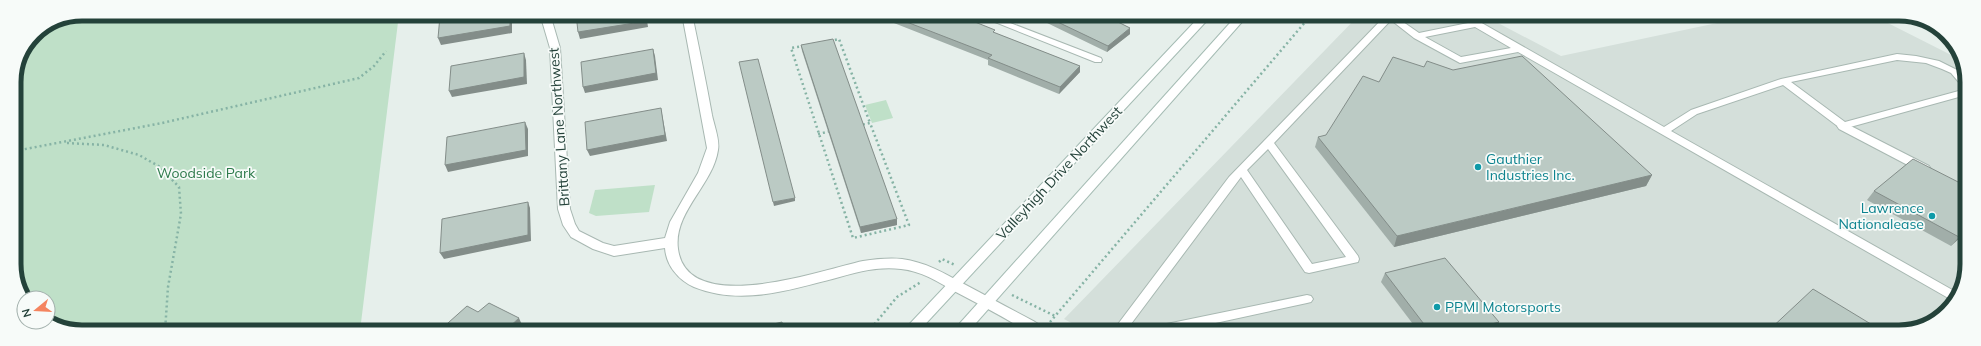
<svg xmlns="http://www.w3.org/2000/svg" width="1981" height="346" font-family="Mulish,sans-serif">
<rect width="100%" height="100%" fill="#e6efeb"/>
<!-- built -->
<path fill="#d4dfda" d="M 1360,14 L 1481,14 L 1561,56 L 1755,15 L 1872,15 L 1961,60 L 1966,68 L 1966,273 L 1944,315 L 1899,332 L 1088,332 L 1064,319 Z"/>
<!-- green -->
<g fill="#bfe0c8">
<path d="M 82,14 L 399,14 L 360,331 L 73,331 L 48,320 L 48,298 L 26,298 L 16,282 L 14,82 L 19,56 L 34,34 L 56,19 Z"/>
<path d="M 886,100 L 893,118 L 872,123 L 865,105 Z"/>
<path d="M 655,185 L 649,212 L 596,216 L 589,213 L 595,190 Z"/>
</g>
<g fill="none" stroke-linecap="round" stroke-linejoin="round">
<!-- lane casing -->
<g stroke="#a8b8b2" stroke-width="2">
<g id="lane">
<path d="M 975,14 L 987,14 L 1101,58 L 1102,60 L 1101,62 L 1095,62 Z"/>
<path d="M 1387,14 L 1399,14 L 1396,17 L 1419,33 L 1468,23 L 1455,14 L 1466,14 L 1664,127 L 1691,110 L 1781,79 L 1897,54 L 1916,56 L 1939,61 L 1957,70 L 1964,76 L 1966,78 L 1966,88 L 1963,87 L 1951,73 L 1942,69 L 1926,63 L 1897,60 L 1791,82 L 1845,122 L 1966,89 L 1966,95 L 1843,129 L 1840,128 L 1783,85 L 1697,114 L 1671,131 L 1956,292 L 1952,300 L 1950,299 L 1518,52 L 1460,63 L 1414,38 L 1391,20 L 1274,143 L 1358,256 L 1359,259 L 1358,262 L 1309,273 L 1305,272 L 1241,177 L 1125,332 L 1112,332 L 1229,177 ZM 1475,27 L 1511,48 L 1461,57 L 1425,37 ZM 1268,149 L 1346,257 L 1312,264 L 1247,170 Z"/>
<path d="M 1307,295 L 1311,296 L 1313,299 L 1311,302 L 1307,303 L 1174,332 L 1146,332 L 1148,329 L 1152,327 Z"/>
</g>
</g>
<!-- street casing -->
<g stroke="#a8b8b2" stroke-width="2">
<g id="street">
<path d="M 540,14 L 550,14 L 560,48 L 570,209 L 575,224 L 579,231 L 603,243 L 614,246 L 665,238 L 670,222 L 698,173 L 707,148 L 682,14 L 692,14 C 699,48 706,81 712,115 C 714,125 720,140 718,150 C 713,185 673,212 678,249 C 687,319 824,269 863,261 C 876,259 889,258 902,259 C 925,262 944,273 964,284 C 988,297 1011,309 1035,322 L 1045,328 L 1047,332 L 1028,332 C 1004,317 979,304 954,291 C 937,281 921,271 901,269 C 879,266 857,272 836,278 C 789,290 741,306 694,287 C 678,280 666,265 665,248 L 614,256 L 593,249 L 571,237 L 563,225 L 558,209 L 550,48 Z"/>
<path d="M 1843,122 L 1929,166 L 1931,169 L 1929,172 L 1921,172 L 1839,129 L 1837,126 Z"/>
</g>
</g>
<!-- secondary casing -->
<g stroke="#a4bbb3" stroke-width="2">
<g id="secondary">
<path d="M 1202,14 L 1213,14 L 918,332 L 902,332 Z"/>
<path d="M 1238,14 L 1249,14 L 968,332 L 952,332 Z"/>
</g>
</g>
<!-- path -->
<g stroke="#86b3a5" stroke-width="2.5" stroke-dasharray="2 3" stroke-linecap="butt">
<path d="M 830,41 L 839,39 L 870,123"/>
<path d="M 804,46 L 791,48 L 853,238 L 909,225 L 870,123 L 861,125"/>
<path d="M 818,134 L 831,131"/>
<path d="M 67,143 L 104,145 L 139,155 L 160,167 L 179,187 L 181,214 L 168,287 L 165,331"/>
<path d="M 15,151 L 162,123 L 359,78 L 374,66 L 386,51"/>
<path d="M 939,262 L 942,259 L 955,265"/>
<path d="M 1012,295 L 1055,316"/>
<path d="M 1050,322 L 1312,14"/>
<path d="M 868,332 L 897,297 L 921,282"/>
</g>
<!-- lane -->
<use href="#lane" fill="#fff" fill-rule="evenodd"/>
<!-- street -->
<use href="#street" fill="#fff" fill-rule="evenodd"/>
<!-- secondary -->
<use href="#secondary" fill="#fff" fill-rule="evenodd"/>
</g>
<!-- wall -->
<g fill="#a1aea9">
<path d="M 768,14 L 777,14 L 773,17 Z"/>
<path d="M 871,14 L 955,14 L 995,33 L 1080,66 L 1080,72 L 1059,94 L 988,65 L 988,60 Z"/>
<path d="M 1044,14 L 1110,14 L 1106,17 L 1130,28 L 1130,34 L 1107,52 L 1043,21 L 1043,15 Z"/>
<path d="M 801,45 L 897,219 L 897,225 L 861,233 L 802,51 Z"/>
<path d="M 1318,137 L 1652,175 L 1646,186 L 1394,247 L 1315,147 Z"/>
<path d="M 1874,191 L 1966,232 L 1951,246 L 1867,200 Z"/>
<path d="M 1385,273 L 1499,322 L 1494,331 L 1490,332 L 1419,332 L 1381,282 Z"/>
</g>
<!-- shaded-wall -->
<g fill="#838d89">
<path d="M 510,14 L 512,14 L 512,33 L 441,45 L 438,38 Z"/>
<path d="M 646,14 L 648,27 L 580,39 L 578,32 Z"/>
<path d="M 773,14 L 777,14 L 773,17 Z"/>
<path d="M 1102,14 L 1110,14 L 1101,21 Z"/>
<path d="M 1130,28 L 1130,34 L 1107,52 L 1108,46 Z"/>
<path d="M 653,49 L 655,56 L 658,80 L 585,93 L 583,87 Z"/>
<path d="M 524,53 L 526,60 L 527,84 L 452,97 L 449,91 Z"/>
<path d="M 1080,66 L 1080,72 L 1059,94 L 1060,87 Z"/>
<path d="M 661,108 L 662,114 L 667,141 L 590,156 L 587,150 Z"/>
<path d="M 525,122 L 528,129 L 528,156 L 448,172 L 445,165 Z"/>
<path d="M 1652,175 L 1646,186 L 1394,247 L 1397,236 Z"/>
<path d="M 795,198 L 795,201 L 774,206 L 773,202 Z"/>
<path d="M 528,202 L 530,208 L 531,241 L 444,259 L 440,253 Z"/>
<path d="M 897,219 L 897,225 L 861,233 L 860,227 Z"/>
<path d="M 1966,230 L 1966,232 L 1951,246 L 1959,237 Z"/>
<path d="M 519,318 L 523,327 L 518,332 L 508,332 L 507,329 Z"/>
<path d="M 1499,322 L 1494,331 L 1490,332 L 1462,332 Z"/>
</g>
<!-- building -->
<g fill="#bbcac4" stroke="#838d89">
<path d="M 454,14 L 510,14 L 510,26 L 438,38 L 440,16 Z"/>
<path d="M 576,14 L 646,14 L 647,21 L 578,32 Z"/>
<path d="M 886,14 L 955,14 L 995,30 L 993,32 L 1080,66 L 1060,87 L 988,58 L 992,55 Z"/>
<path d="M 1044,14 L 1102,14 L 1130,28 L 1108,46 L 1043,15 Z"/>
<path d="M 833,39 L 897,219 L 860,227 L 801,45 Z"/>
<path d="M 653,49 L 656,73 L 583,87 L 581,62 Z"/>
<path d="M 524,53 L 524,77 L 449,91 L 451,66 Z"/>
<path d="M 1522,56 L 1652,175 L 1397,236 L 1318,137 L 1326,135 L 1363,76 L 1379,82 L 1393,57 L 1424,67 L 1427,61 L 1453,70 Z"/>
<path d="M 758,59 L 795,198 L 773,202 L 739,62 Z"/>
<path d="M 661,108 L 665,135 L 587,150 L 585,122 Z"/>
<path d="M 525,122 L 526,150 L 445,165 L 447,137 Z"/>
<path d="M 1913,159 L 1966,186 L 1966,230 L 1959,237 L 1874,191 Z"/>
<path d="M 528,202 L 528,235 L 440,253 L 442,219 Z"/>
<path d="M 1445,258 L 1499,322 L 1462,332 L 1430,332 L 1385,273 Z"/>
<path d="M 1813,289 L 1884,332 L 1767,332 Z"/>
<path d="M 489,303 L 519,318 L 507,329 L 511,332 L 439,331 L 467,306 L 478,312 Z"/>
<path d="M 782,322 L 784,332 L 741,332 Z"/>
</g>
<!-- markers -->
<g fill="#0f9aa8" stroke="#f7fbf9" stroke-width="1.5">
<circle cx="1478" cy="167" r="4"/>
<circle cx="1932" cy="216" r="4"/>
<circle cx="1437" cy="307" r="4"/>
</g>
<g text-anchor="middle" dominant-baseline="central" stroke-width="3.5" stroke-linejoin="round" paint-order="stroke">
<!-- street labels -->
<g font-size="14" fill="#24423a" stroke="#f7fbf9">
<text transform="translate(559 127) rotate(-94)">Brittany Lane Northwest</text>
<text transform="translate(1059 173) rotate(-47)">Valleyhigh Drive Northwest</text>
</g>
<!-- culture labels -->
<g font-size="14" fill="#0d838f" stroke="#f7fbf9" text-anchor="start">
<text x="1486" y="159">Gauthier<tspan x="1486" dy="16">Industries Inc.</tspan></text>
<text x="1924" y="208" text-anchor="end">Lawrence<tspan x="1924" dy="16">Nationalease</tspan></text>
<text x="1445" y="307">PPMI Motorsports</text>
</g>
<!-- park labels -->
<g font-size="14" fill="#2d7a4b" stroke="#f7fbf9">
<text x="206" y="173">Woodside Park</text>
</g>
</g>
<!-- crop -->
<path d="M0 0H1981V346H0ZM82 21H1899A61 61 0 0 1 1960 82V264A61 61 0 0 1 1899 325H82A61 61 0 0 1 21 264V82A61 61 0 0 1 82 21Z" fill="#f7fbf9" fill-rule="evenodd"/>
<path fill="none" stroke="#24423a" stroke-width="5" d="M82 21H1899A61 61 0 0 1 1960 82V264A61 61 0 0 1 1899 325H82A61 61 0 0 1 21 264V82A61 61 0 0 1 82 21Z"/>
<!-- north arrow -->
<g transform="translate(36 310) rotate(252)"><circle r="19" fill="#f7fbf9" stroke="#a3b1ad"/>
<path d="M0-3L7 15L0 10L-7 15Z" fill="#f4845f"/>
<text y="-6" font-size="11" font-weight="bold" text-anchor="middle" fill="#24423a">N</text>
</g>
</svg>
